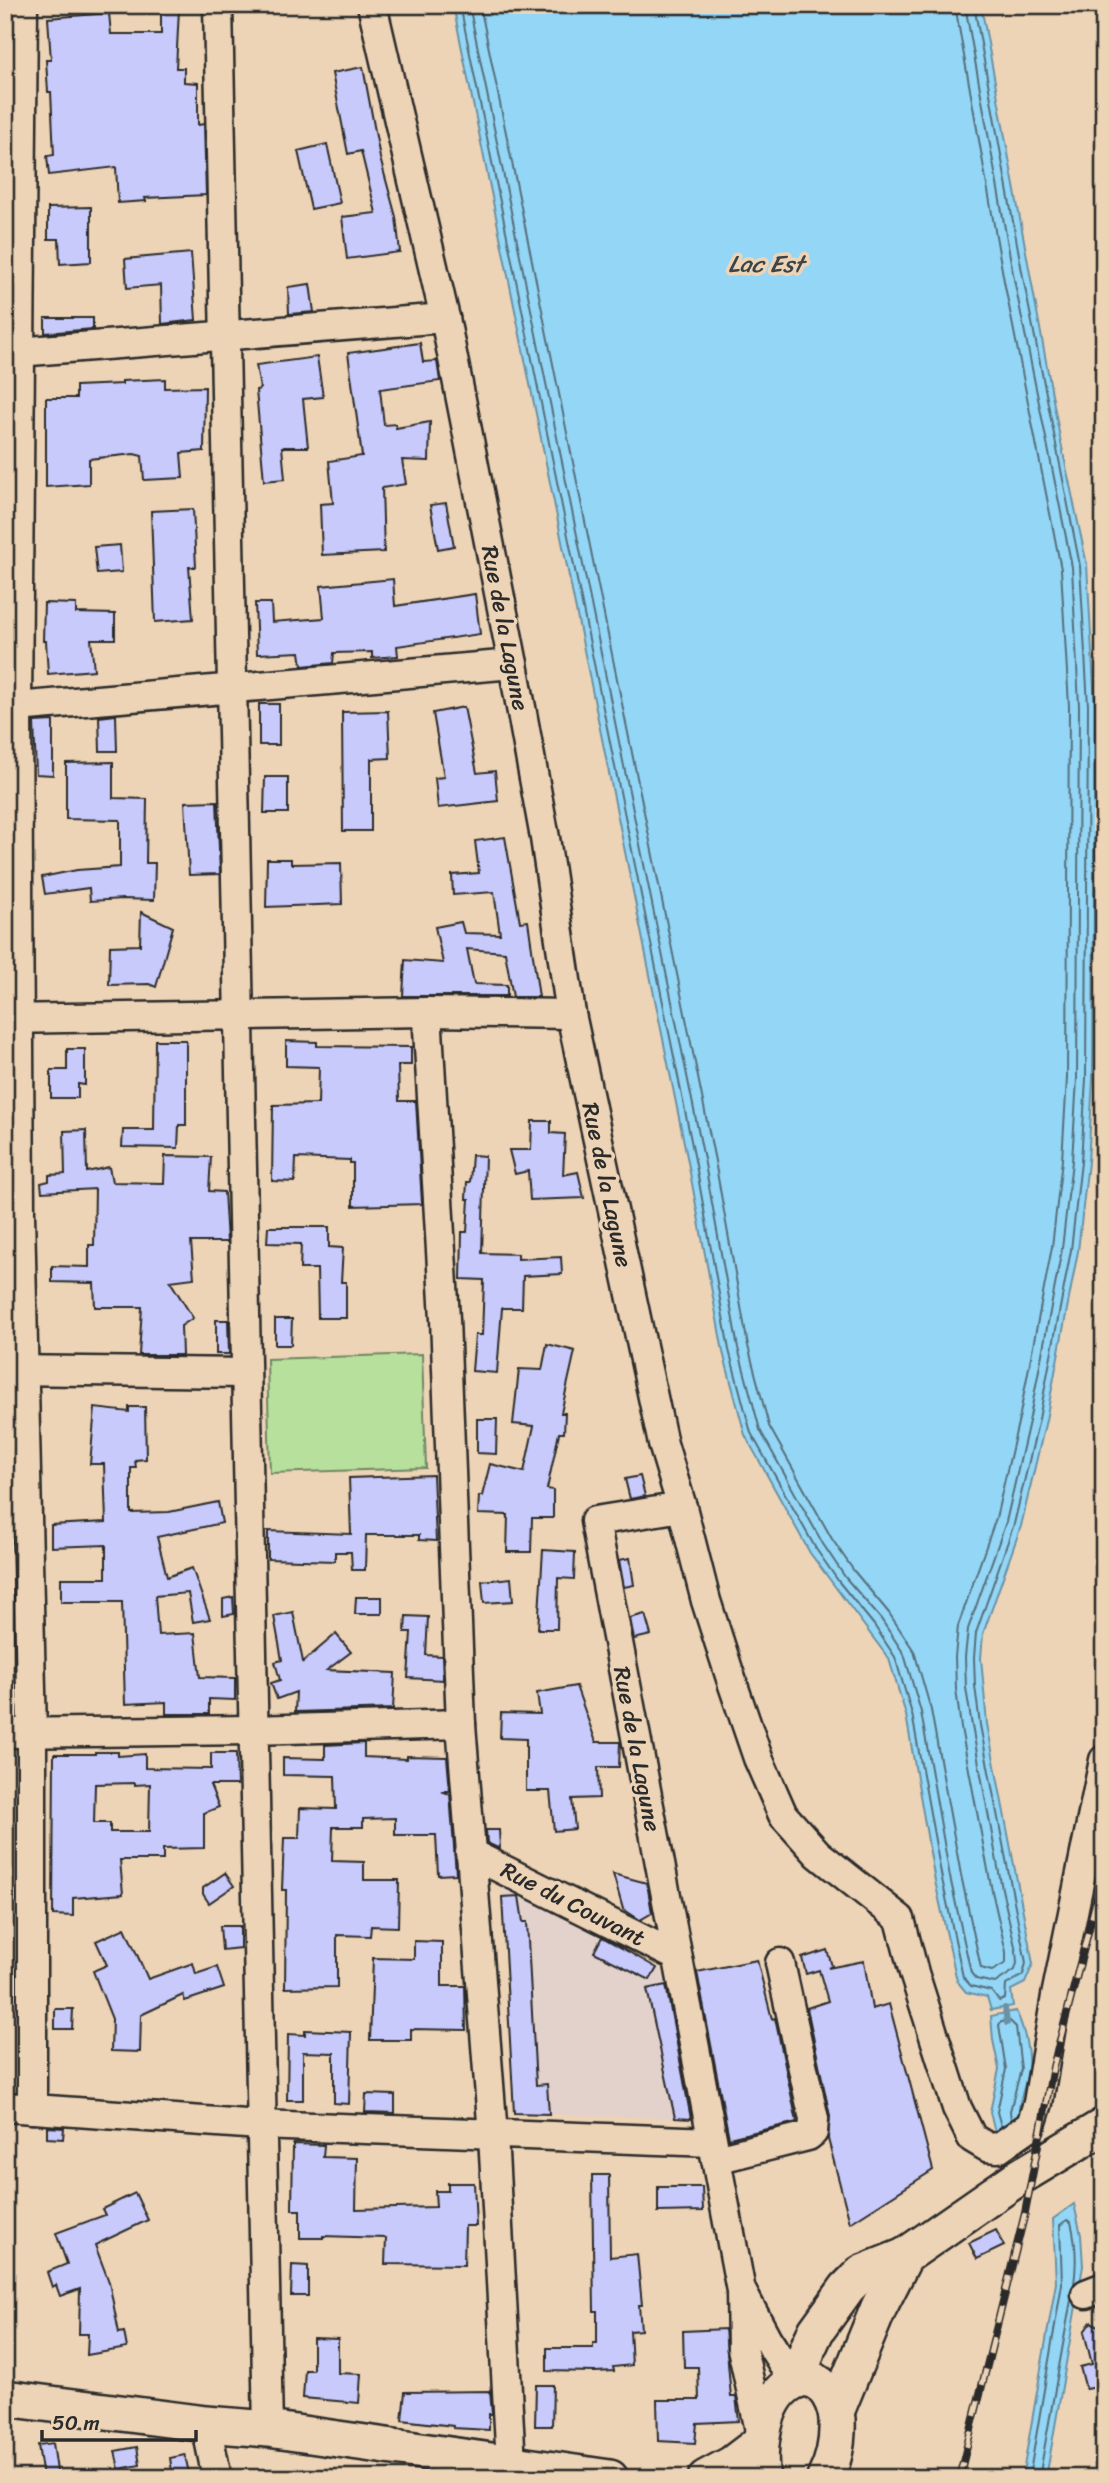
<svg xmlns="http://www.w3.org/2000/svg" width="1109" height="2483" font-family="Sriracha,sans-serif">
<rect width="100%" height="100%" fill="#eed4b6"/>
<filter id="ink" filterUnits="userSpaceOnUse"><feTurbulence type="fractalNoise" baseFrequency=".0143" numOctaves="2"/><feDisplacementMap in="SourceGraphic" scale="14" xChannelSelector="R" yChannelSelector="G"/><feConvolveMatrix kernelMatrix="1 2 1 2 8 2 1 2 1" color-interpolation-filters="sRGB"/></filter>
<g filter="url(#ink)">
<!-- built -->
<path fill="#e3d1cb" d="M 502,1881 L 663,1971 L 696,2119 L 514,2113 Z"/>
<!-- green -->
<path fill="#b6e09c" stroke="#708664" stroke-width="2" d="M 422,1354 L 426,1468 L 270,1473 L 267,1359 Z"/>
<!-- water -->
<g fill="#94d6f6" stroke="#6a92a5" stroke-width="2">
<path d="M 453,5 L 981,5 L 1060,438 L 1087,565 L 1095,705 L 1093,1080 L 1088,1162 L 1078,1251 L 1046,1420 L 1021,1526 L 983,1634 L 981,1658 L 987,1724 L 1033,1964 L 1025,1983 L 1011,1990 L 1013,2006 L 991,2010 L 987,1997 L 966,1992 L 957,1981 L 935,1881 L 906,1715 L 889,1659 L 810,1553 L 745,1435 L 723,1352 L 689,1167 Z"/>
<path d="M 1016,2011 C 1024,2028 1030,2052 1028,2071 C 1025,2090 1015,2105 1020,2125 L 997,2141 L 990,2112 L 999,2069 L 993,2040 L 991,2016 Z"/>
<path d="M 1074,2204 L 1081,2235 L 1083,2266 L 1046,2478 L 1022,2478 L 1056,2283 L 1053,2219 Z"/>
</g>
<g fill="none" stroke-linecap="round" stroke-linejoin="round">
<!-- shore -->
<g stroke="#556f7c" stroke-width="2">
<path d="M 460,5 L 696,1165 L 729,1350 L 751,1433 L 816,1549 L 839,1582 L 874,1625 L 895,1657 L 912,1714 L 942,1879 L 963,1977 L 971,1986 L 991,1991 L 999,2001 L 1005,1999 L 1006,1985 L 1023,1975 L 1026,1963 L 980,1725 L 975,1686 L 974,1658 L 976,1633 L 1014,1524 L 1039,1419 L 1071,1250 L 1081,1162 L 1086,1079 L 1088,706 L 1080,566 L 1023,277 L 974,5"/>
<path d="M 469,5 L 705,1164 L 738,1348 L 760,1430 L 823,1544 L 845,1577 L 881,1619 L 904,1654 L 921,1712 L 950,1877 L 971,1973 L 976,1979 L 995,1983 L 1015,1970 L 1017,1963 L 1016,1951 L 1002,1889 L 972,1726 L 966,1688 L 965,1657 L 968,1629 L 1006,1522 L 1030,1417 L 1062,1249 L 1072,1161 L 1077,1079 L 1079,706 L 1072,567 L 1014,279 L 965,5"/>
<path d="M 480,5 L 715,1161 L 748,1346 L 769,1426 L 832,1539 L 854,1571 L 889,1613 L 914,1651 L 931,1710 L 961,1875 L 981,1968 L 992,1971 L 1006,1963 L 1006,1952 L 992,1891 L 961,1728 L 956,1689 L 955,1657 L 958,1626 L 996,1518 L 1020,1414 L 1052,1247 L 1062,1160 L 1067,1078 L 1069,706 L 1061,569 L 1004,281 L 955,5"/>
<path d="M 1001,2126 L 997,2112 L 1006,2069 L 999,2025 L 1001,2022 L 1010,2021 L 1016,2027 L 1021,2069 L 1010,2111 L 1011,2120"/>
<path d="M 1029,2478 L 1062,2284 L 1060,2225 L 1067,2220 L 1071,2222 C 1076,2242 1077,2263 1074,2284"/>
<path d="M 1039,2478 L 1071,2300"/>
</g>
<!-- stream -->
<path stroke="#6a92a5" stroke-width="6" d="M 1005,2008 L 1007,2023"/>
</g>
<!-- building -->
<g fill="#c8cafc" stroke="#2b2b2b" stroke-width="2" fill-rule="evenodd">
<path d="M 161,9 L 179,9 L 176,68 L 184,68 L 184,82 L 198,83 L 198,125 L 204,124 L 206,195 L 145,198 L 146,201 L 118,203 L 116,167 L 49,175 L 47,156 L 54,155 L 51,92 L 48,92 L 46,60 L 51,60 L 48,18 L 109,13 L 111,34 L 161,34 Z"/>
<path d="M 363,67 L 380,158 L 396,217 L 400,252 L 347,259 L 342,217 L 376,213 L 361,151 L 348,154 L 332,73 Z"/>
<path d="M 327,144 L 340,203 L 311,209 L 298,151 Z"/>
<path d="M 91,207 L 91,262 L 60,264 L 59,239 L 48,239 L 48,208 Z"/>
<path d="M 191,253 L 196,320 L 162,324 L 161,285 L 127,288 L 125,259 Z"/>
<path d="M 310,284 L 314,312 L 289,314 L 288,287 Z"/>
<path d="M 45,318 L 93,318 L 93,329 L 45,333 Z"/>
<path d="M 420,343 L 423,362 L 437,361 L 440,381 L 380,389 L 384,425 L 396,424 L 396,428 L 430,422 L 429,461 L 402,460 L 406,484 L 382,488 L 384,552 L 322,555 L 320,504 L 333,503 L 329,461 L 362,456 L 348,353 Z"/>
<path d="M 317,357 L 323,397 L 303,399 L 308,447 L 282,447 L 285,479 L 264,481 L 256,390 L 260,389 L 256,365 Z"/>
<path d="M 165,379 L 165,388 L 205,387 L 204,451 L 181,453 L 183,478 L 144,480 L 142,456 L 134,454 L 89,459 L 89,484 L 46,487 L 46,398 L 76,398 L 76,386 L 122,384 L 122,381 Z"/>
<path d="M 446,503 L 454,546 L 438,549 L 430,505 Z"/>
<path d="M 193,509 L 196,567 L 189,567 L 193,619 L 155,622 L 151,511 Z"/>
<path d="M 120,545 L 122,572 L 97,574 L 94,547 Z"/>
<path d="M 393,579 L 395,606 L 475,594 L 480,634 L 397,646 L 398,656 L 372,658 L 372,652 L 334,653 L 333,663 L 302,666 L 300,652 L 257,654 L 255,603 L 271,603 L 272,622 L 324,618 L 321,586 Z"/>
<path d="M 44,603 L 76,604 L 76,613 L 115,614 L 115,639 L 91,639 L 94,670 L 48,674 L 46,641 L 43,641 Z"/>
<rect x="259" y="704" width="20" height="41"/>
<path d="M 464,707 L 477,773 L 495,771 L 498,801 L 438,808 L 435,778 L 444,777 L 433,713 Z"/>
<path d="M 388,711 L 390,758 L 371,759 L 371,831 L 343,831 L 342,712 Z"/>
<path d="M 116,715 L 117,751 L 100,751 L 99,717 Z"/>
<path d="M 53,721 L 53,775 L 36,774 L 34,722 Z"/>
<path d="M 113,762 L 113,798 L 147,799 L 146,863 L 155,863 L 154,900 L 123,899 L 90,901 L 89,888 L 45,894 L 42,877 L 77,870 L 120,867 L 120,820 L 66,819 L 66,763 Z"/>
<path d="M 265,777 L 288,777 L 288,813 L 264,813 Z"/>
<path d="M 217,801 L 220,874 L 189,875 L 185,802 Z"/>
<path d="M 505,837 L 520,922 L 528,921 L 539,997 L 513,997 L 505,952 L 467,949 L 474,984 L 507,985 L 507,996 L 403,996 L 405,960 L 443,963 L 435,927 L 461,922 L 464,933 L 500,934 L 494,892 L 453,895 L 452,875 L 479,873 L 475,841 Z"/>
<path d="M 267,859 L 291,859 L 291,864 L 341,863 L 342,904 L 266,907 Z"/>
<path d="M 141,912 L 173,927 L 156,987 L 149,984 L 109,985 L 110,946 L 140,945 Z"/>
<path d="M 155,1040 L 186,1040 L 186,1125 L 179,1125 L 178,1148 L 122,1147 L 123,1130 L 154,1130 Z"/>
<path d="M 286,1041 L 317,1042 L 317,1046 L 411,1047 L 411,1065 L 398,1065 L 399,1101 L 416,1101 L 422,1204 L 353,1206 L 353,1163 L 350,1163 L 350,1160 L 296,1158 L 295,1182 L 272,1181 L 273,1105 L 318,1104 L 319,1067 L 286,1066 Z"/>
<path d="M 67,1049 L 85,1049 L 85,1085 L 78,1084 L 78,1098 L 51,1098 L 51,1070 L 67,1070 Z"/>
<path d="M 532,1121 L 551,1121 L 551,1133 L 565,1134 L 563,1175 L 578,1172 L 584,1198 L 530,1200 L 528,1171 L 515,1174 L 509,1150 L 531,1150 Z"/>
<path d="M 86,1130 L 87,1172 L 109,1167 L 112,1182 L 164,1183 L 165,1156 L 211,1157 L 209,1191 L 224,1192 L 227,1242 L 191,1242 L 194,1278 L 170,1281 L 193,1318 L 181,1326 L 182,1355 L 139,1355 L 142,1307 L 95,1307 L 94,1283 L 52,1282 L 52,1266 L 89,1267 L 89,1245 L 94,1245 L 95,1189 L 42,1192 L 41,1183 L 49,1181 L 49,1175 L 65,1174 L 64,1131 Z"/>
<path d="M 472,1155 L 485,1156 L 482,1253 L 518,1254 L 518,1259 L 561,1257 L 562,1274 L 523,1276 L 522,1308 L 502,1308 L 497,1373 L 472,1371 L 475,1335 L 482,1335 L 484,1280 L 461,1279 L 462,1232 L 467,1232 L 469,1199 L 466,1199 L 467,1182 L 470,1182 Z"/>
<path d="M 268,1227 L 329,1227 L 329,1247 L 343,1248 L 341,1282 L 346,1282 L 346,1318 L 318,1318 L 317,1269 L 300,1269 L 301,1244 L 267,1243 Z"/>
<path d="M 275,1319 L 292,1319 L 291,1345 L 275,1345 Z"/>
<path d="M 216,1320 L 228,1320 L 229,1354 L 216,1354 Z"/>
<path d="M 547,1344 L 575,1351 L 561,1413 L 565,1413 L 564,1433 L 559,1433 L 547,1489 L 553,1490 L 553,1518 L 532,1518 L 531,1552 L 507,1552 L 508,1515 L 478,1514 L 479,1496 L 482,1496 L 490,1464 L 524,1472 L 534,1426 L 513,1424 L 519,1369 L 542,1370 Z"/>
<path d="M 129,1407 L 145,1407 L 146,1459 L 135,1460 L 136,1468 L 131,1468 L 131,1513 L 169,1512 L 218,1502 L 222,1523 L 157,1537 L 167,1577 L 192,1568 L 210,1619 L 193,1622 L 188,1593 L 155,1596 L 158,1635 L 195,1633 L 200,1677 L 235,1678 L 235,1700 L 209,1699 L 209,1714 L 166,1714 L 166,1702 L 125,1704 L 122,1602 L 61,1602 L 61,1578 L 106,1578 L 106,1545 L 51,1547 L 51,1525 L 106,1522 L 104,1464 L 90,1464 L 95,1408 L 129,1412 Z"/>
<path d="M 477,1419 L 497,1419 L 496,1454 L 477,1453 Z"/>
<path d="M 433,1475 L 436,1541 L 419,1540 L 419,1535 L 366,1535 L 365,1570 L 352,1570 L 351,1552 L 335,1552 L 335,1561 L 268,1559 L 268,1531 L 351,1534 L 349,1478 Z"/>
<path d="M 640,1476 L 645,1496 L 630,1499 L 625,1479 Z"/>
<path d="M 543,1550 L 575,1552 L 574,1579 L 558,1578 L 557,1629 L 538,1629 Z"/>
<path d="M 630,1558 L 634,1585 L 624,1587 L 619,1560 Z"/>
<path d="M 511,1578 L 513,1601 L 484,1603 L 482,1581 Z"/>
<path d="M 233,1597 L 234,1614 L 223,1616 L 223,1599 Z"/>
<path d="M 356,1597 L 382,1597 L 382,1614 L 355,1614 Z"/>
<path d="M 293,1612 L 303,1662 L 336,1634 L 351,1652 L 327,1670 L 395,1673 L 393,1709 L 295,1712 L 296,1692 L 277,1699 L 271,1683 L 280,1680 L 275,1662 L 282,1660 L 274,1616 Z"/>
<path d="M 645,1614 L 651,1635 L 634,1639 L 630,1618 Z"/>
<path d="M 406,1616 L 428,1617 L 426,1655 L 442,1656 L 443,1680 L 408,1678 L 411,1632 L 405,1632 Z"/>
<path d="M 576,1686 L 596,1742 L 620,1742 L 619,1767 L 598,1767 L 599,1798 L 572,1799 L 575,1829 L 554,1831 L 550,1791 L 526,1791 L 526,1739 L 500,1738 L 501,1713 L 540,1714 L 537,1693 Z"/>
<path d="M 364,1743 L 364,1757 L 407,1759 L 407,1756 L 447,1757 L 450,1791 L 441,1791 L 450,1794 L 456,1874 L 438,1875 L 436,1835 L 395,1835 L 395,1818 L 363,1819 L 363,1827 L 333,1827 L 332,1861 L 364,1862 L 364,1880 L 399,1880 L 398,1927 L 371,1926 L 370,1936 L 337,1935 L 337,1987 L 285,1988 L 286,1890 L 282,1890 L 284,1838 L 299,1838 L 300,1808 L 336,1809 L 335,1776 L 283,1775 L 283,1758 L 325,1759 L 325,1745 Z"/>
<path d="M 95,1752 L 118,1752 L 118,1756 L 145,1754 L 145,1768 L 211,1769 L 211,1753 L 236,1753 L 237,1785 L 210,1785 L 219,1807 L 204,1813 L 204,1848 L 163,1849 L 163,1860 L 120,1860 L 123,1894 L 73,1898 L 73,1916 L 53,1915 L 54,1754 L 95,1754 ZM 135,1783 L 135,1785 L 150,1784 L 149,1832 L 110,1832 L 110,1823 L 94,1823 L 95,1784 Z"/>
<path d="M 486,1830 L 499,1830 L 500,1849 L 487,1843 Z"/>
<path d="M 225,1873 L 234,1886 L 209,1903 L 203,1894 L 203,1888 Z"/>
<path d="M 613,1874 L 647,1883 L 652,1913 L 640,1920 L 623,1909 Z"/>
<path d="M 519,1896 L 523,1922 L 527,1922 L 536,2085 L 547,2084 L 549,2114 L 514,2113 L 502,1897 Z"/>
<path d="M 220,1926 L 240,1926 L 240,1948 L 222,1950 Z"/>
<path d="M 125,1928 L 148,1979 L 193,1963 L 196,1974 L 217,1967 L 224,1988 L 185,2001 L 183,1995 L 141,2015 L 140,2052 L 111,2051 L 112,2019 L 93,1971 L 107,1965 L 96,1941 Z"/>
<path d="M 602,1937 L 657,1968 L 650,1980 L 594,1952 Z"/>
<path d="M 414,1941 L 442,1942 L 442,1986 L 465,1986 L 466,2030 L 411,2029 L 411,2040 L 370,2040 L 373,1958 L 414,1959 Z"/>
<path d="M 827,1950 L 832,1966 L 828,1968 L 864,1961 L 872,2009 L 889,2004 L 933,2170 L 850,2223 L 828,2139 L 830,2116 L 807,2008 L 828,2001 L 819,1970 L 806,1974 L 802,1958 Z"/>
<path d="M 757,1960 L 772,2019 L 775,2018 L 797,2122 L 729,2138 L 697,1972 Z"/>
<path d="M 666,1985 L 691,2119 L 675,2118 L 647,1989 Z"/>
<path d="M 55,2009 L 73,2009 L 72,2029 L 55,2029 Z"/>
<path d="M 305,2030 L 351,2032 L 349,2104 L 334,2103 L 334,2053 L 303,2052 L 303,2100 L 287,2100 L 288,2034 L 305,2035 Z"/>
<path d="M 366,2094 L 395,2095 L 395,2113 L 365,2112 Z"/>
<path d="M 47,2127 L 64,2128 L 63,2139 L 47,2138 Z"/>
<path d="M 293,2144 L 324,2145 L 323,2157 L 357,2158 L 356,2209 L 436,2207 L 435,2191 L 448,2191 L 448,2183 L 474,2183 L 476,2226 L 465,2226 L 464,2265 L 385,2264 L 386,2238 L 323,2236 L 323,2238 L 300,2238 L 300,2210 L 292,2210 Z"/>
<path d="M 592,2175 L 609,2175 L 610,2257 L 637,2254 L 642,2305 L 639,2305 L 641,2330 L 630,2331 L 632,2365 L 613,2367 L 614,2371 L 595,2372 L 547,2371 L 547,2348 L 593,2348 L 593,2343 L 597,2343 L 597,2311 L 594,2311 Z"/>
<path d="M 658,2187 L 702,2187 L 703,2211 L 658,2212 Z"/>
<path d="M 135,2193 L 148,2220 L 95,2245 L 109,2282 L 119,2333 L 124,2332 L 127,2348 L 87,2355 L 88,2334 L 79,2334 L 80,2289 L 60,2296 L 56,2285 L 52,2287 L 47,2272 L 67,2264 L 56,2233 L 105,2215 L 102,2209 Z"/>
<path d="M 996,2230 L 1004,2246 L 977,2259 L 969,2243 Z"/>
<path d="M 292,2265 L 308,2266 L 308,2296 L 291,2296 Z"/>
<path d="M 1091,2322 L 1104,2329 L 1104,2386 L 1086,2389 L 1080,2367 L 1092,2364 L 1084,2332 Z"/>
<path d="M 725,2329 L 731,2397 L 736,2397 L 739,2421 L 697,2423 L 695,2443 L 658,2441 L 657,2400 L 699,2400 L 698,2367 L 684,2367 L 683,2331 Z"/>
<path d="M 313,2338 L 338,2339 L 338,2373 L 361,2374 L 359,2403 L 303,2398 L 305,2370 L 313,2370 Z"/>
<path d="M 536,2385 L 553,2385 L 552,2426 L 535,2426 Z"/>
<path d="M 490,2391 L 492,2414 L 489,2414 L 489,2430 L 453,2428 L 453,2426 L 402,2420 L 405,2392 Z"/>
<path d="M 53,2443 L 58,2478 L 43,2478 L 38,2445 Z"/>
<path d="M 137,2447 L 140,2465 L 119,2469 L 115,2451 Z"/>
<path d="M 185,2455 L 190,2478 L 173,2478 L 170,2458 Z"/>
</g>
<g fill="none" stroke-linecap="round" stroke-linejoin="round">
<!-- minor casing -->
<g stroke="#2b2b2b" stroke-width="33">
<g id="minor">
<path d="M 23,5 L 17,707 L 20,1214 L 32,1733 L 32,2109"/>
<path d="M 218,5 C 239,813 247,1621 268,2429"/>
<path d="M 372,5 L 445,318 L 513,664 L 545,838 L 571,1014 L 663,1444 L 682,1507 L 595,1521 L 741,2291 L 742,2348 L 761,2435"/>
<path d="M 5,353 L 445,318"/>
<path d="M 5,708 L 513,664"/>
<path d="M 427,1012 L 445,1319 L 461,1724 L 493,2135 L 511,2464"/>
<path d="M 5,1019 L 427,1012 L 571,1014"/>
<path d="M 7,1370 L 245,1373"/>
<path d="M 682,1507 L 706,1601 L 733,1685 L 758,1758 L 783,1815 L 818,1854 L 900,1919 L 914,1973 L 957,2108 L 972,2138 L 987,2147 L 998,2148 L 1031,2125 L 1038,2103 L 1056,1996 L 1104,1760"/>
<path d="M 5,1733 L 252,1730 L 461,1724"/>
<path d="M 470,1853 L 676,1956"/>
<path d="M 5,2107 L 260,2125 L 712,2142"/>
<path d="M 716,2159 L 808,2136 L 813,2132 L 814,2119 L 780,1963"/>
<path d="M 743,2294 L 767,2339 L 794,2381"/>
<path d="M 1086,2294 L 1104,2287"/>
<path d="M 206,2424 L 217,2478"/>
</g>
</g>
<!-- major casing -->
<g stroke="#2b2b2b" stroke-width="40">
<g id="major">
<path d="M 798,2380 L 808,2348 L 816,2331 L 847,2288 L 862,2273 L 905,2256 L 1016,2179 L 1104,2126"/>
<path d="M 5,2398 L 206,2424 L 268,2429 L 610,2478"/>
<path d="M 836,2412 L 879,2307 L 905,2256"/>
<path d="M 706,2478 L 732,2464 L 761,2442"/>
<path d="M 762,2478 C 757,2449 763,2399 791,2383 C 817,2367 835,2398 837,2419 C 838,2440 835,2459 825,2478"/>
</g>
</g>
<!-- minor -->
<use href="#minor" stroke="#eed4b6" stroke-width="28"/>
<!-- major -->
<use href="#major" stroke="#eed4b6" stroke-width="35"/>
<!-- rail casing -->
<g stroke="#2b2b2b" stroke-width="8">
<path id="rail" d="M 959,2478 L 1025,2213 L 1053,2067 L 1104,1871"/>
</g>
<!-- rail -->
<use href="#rail" stroke="#eed4b6" stroke-width="5" stroke-dasharray="16" stroke-linecap="butt"/>
</g>
</g>
<g text-anchor="middle" dominant-baseline="central" stroke-width="7" stroke-linejoin="round" paint-order="stroke">
<!-- street labels -->
<g font-size="23" fill="#2b2b2b" stroke="#eed4b6">
<text transform="translate(505 628) rotate(79)">Rue de la Lagune</text>
<text transform="translate(607 1185) rotate(78)">Rue de la Lagune</text>
<text transform="translate(637 1749) rotate(79)">Rue de la Lagune</text>
<text transform="translate(573 1904) rotate(27)">Rue du Couvant</text>
</g>
<!-- water labels -->
<g font-size="24" font-style="italic" fill="#3b4549" stroke="#eed4b6">
<text x="766" y="264">Lac Est</text>
</g>
</g>
<!-- margin -->
<rect width="1109" height="2483" fill="none" stroke="#eed4b6" stroke-width="28"/>
<rect x="14" y="14" width="1081" height="2455" fill="none" stroke="#2b2b2b" stroke-width="2.5" filter="url(#ink)"/>
<!-- scale -->
<path d="M42 2430v10h154v-10" fill="none" stroke="#2b2b2b" stroke-width="3.5"/>
<text x="52" y="2430" font-size="21" fill="#2b2b2b" stroke="#eed4b6" stroke-width="5" paint-order="stroke">50 m</text>
</svg>
